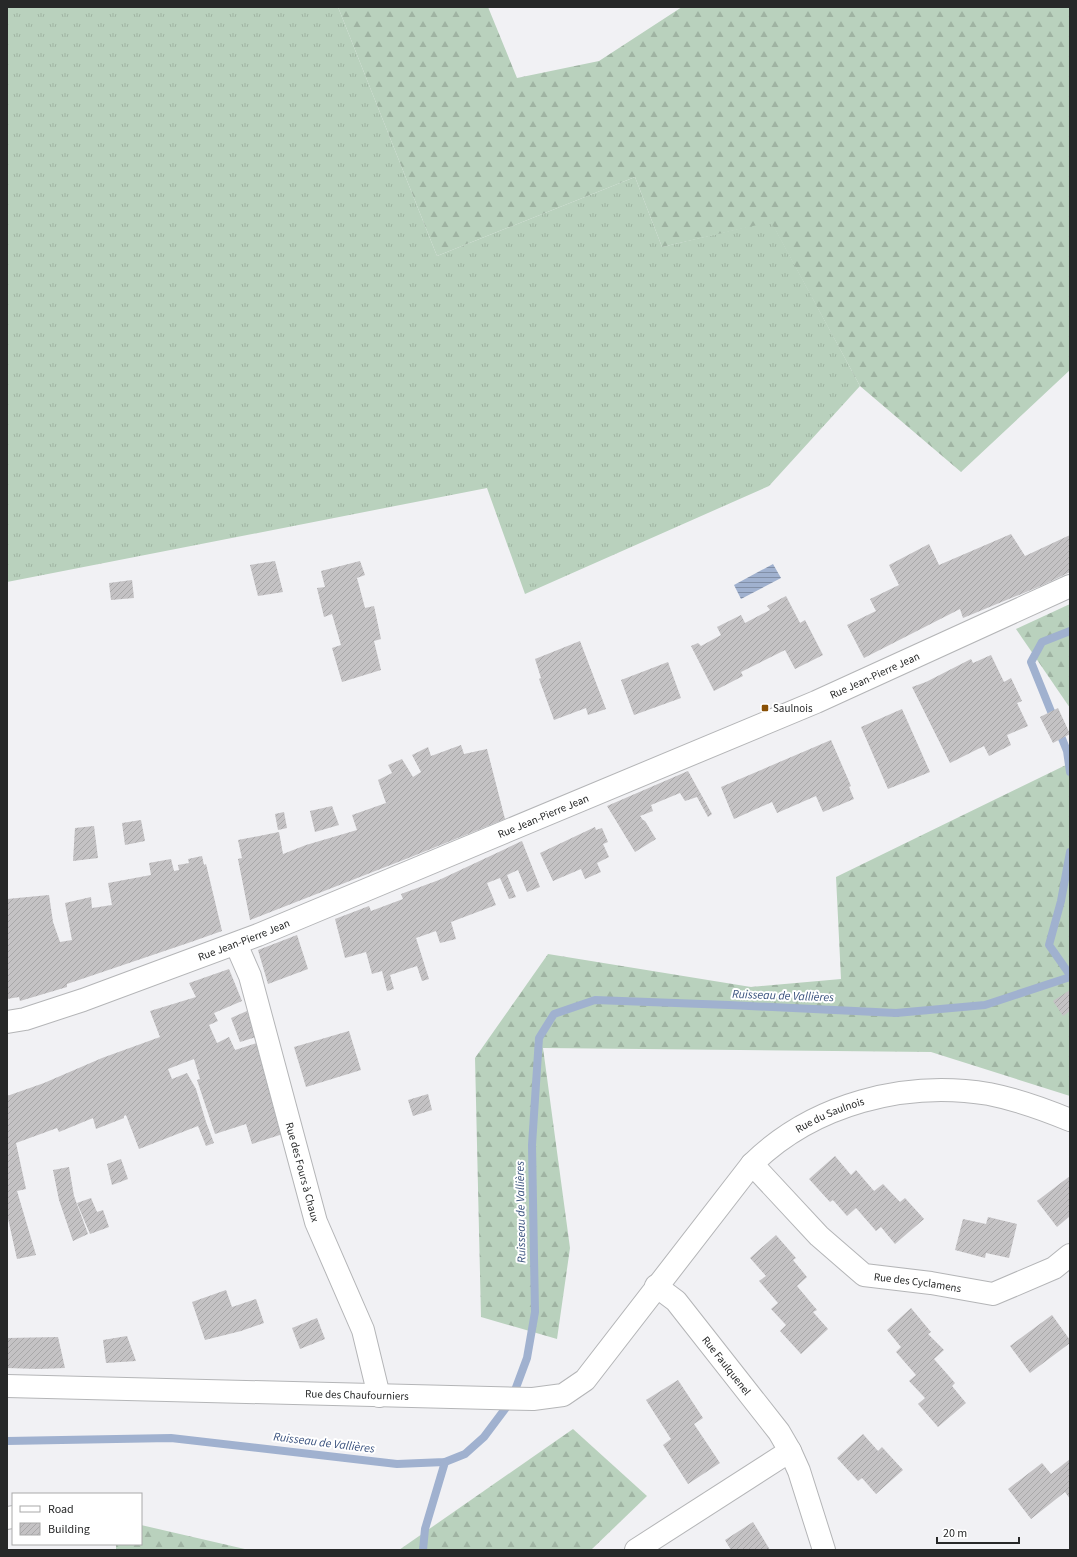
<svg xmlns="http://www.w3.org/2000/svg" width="1077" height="1557" font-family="'Source Sans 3',sans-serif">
<defs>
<pattern id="grass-tufts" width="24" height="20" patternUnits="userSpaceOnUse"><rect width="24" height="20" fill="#b9d1bd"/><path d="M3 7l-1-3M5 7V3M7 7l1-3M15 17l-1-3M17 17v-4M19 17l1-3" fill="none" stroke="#9fb3a2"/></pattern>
<pattern id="forest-firs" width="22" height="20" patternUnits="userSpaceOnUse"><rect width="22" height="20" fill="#b9d1bd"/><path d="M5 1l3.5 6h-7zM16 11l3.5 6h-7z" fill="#9fb3a2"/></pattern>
<pattern id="water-rules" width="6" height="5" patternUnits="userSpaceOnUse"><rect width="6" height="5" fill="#a0b1cf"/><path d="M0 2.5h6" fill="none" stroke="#8290a8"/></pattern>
<pattern id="building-hatch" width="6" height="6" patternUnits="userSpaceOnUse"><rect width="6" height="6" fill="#c4c2c4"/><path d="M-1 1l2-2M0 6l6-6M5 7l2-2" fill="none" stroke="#a8a7a8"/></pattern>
</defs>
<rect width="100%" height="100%" fill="#f1f1f4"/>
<!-- grass -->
<path fill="url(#grass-tufts)" d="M 7,7 L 338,7 L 437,256 L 635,177 L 662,247 L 771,221 L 860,386 L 769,486 L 525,594 L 487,488 L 7,582 Z"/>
<!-- forest -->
<g fill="url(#forest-firs)">
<path d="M 338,7 L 488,7 L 517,78 L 599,61 L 682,7 L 1070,7 L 1070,370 L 961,472 L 860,386 L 771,222 L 662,247 L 635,177 L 437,256 Z"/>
<path d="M 1070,604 L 1070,708 L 1016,629 Z"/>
<path d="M 1070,763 L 1070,1096 L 931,1052 L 543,1048 L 570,1248 L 557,1339 L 481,1317 L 475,1058 L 548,954 L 751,987 L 841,979 L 836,877 Z"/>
<path d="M 573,1429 L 647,1496 L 591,1550 L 399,1550 Z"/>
<path d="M 141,1525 L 249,1550 L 116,1550 L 116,1544 L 141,1544 Z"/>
</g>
<!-- water -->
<path fill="url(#water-rules)" d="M 773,564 L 781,578 L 741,599 L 734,585 Z"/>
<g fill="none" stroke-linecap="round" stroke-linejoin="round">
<!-- stream -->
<g stroke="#a0b1cf" stroke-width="8">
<path d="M 1070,631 L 1042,642 L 1031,662 L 1067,751 L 1070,772"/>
<path d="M 1070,852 L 1061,901 L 1049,945 L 1070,975"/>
<path d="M 7,1441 L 171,1438 L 397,1464 L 445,1462 L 465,1454 L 484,1437 L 511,1401 L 527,1358 L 535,1312 L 532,1145 L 539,1038 L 554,1014 L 595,1000 L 729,1005 L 896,1013 L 985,1005 L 1070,977"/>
<path d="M 423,1550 L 425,1529 L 445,1462"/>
</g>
</g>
<!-- building -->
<g fill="url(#building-hatch)">
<path d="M 1011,534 L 1025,556 L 1070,535 L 1070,572 L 1043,585 L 963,618 L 960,609 L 864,658 L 847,625 L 876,611 L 870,599 L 899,585 L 889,565 L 929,544 L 939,565 Z"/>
<path d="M 275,561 L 283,592 L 258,596 L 250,565 Z"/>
<path d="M 360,561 L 365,575 L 357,578 L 365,608 L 374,606 L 381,639 L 374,641 L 381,670 L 342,682 L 332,648 L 341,645 L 332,614 L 324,617 L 317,588 L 325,587 L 321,571 Z"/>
<path d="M 132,580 L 134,598 L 111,600 L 109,583 Z"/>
<path d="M 786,596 L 800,623 L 805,620 L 823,655 L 795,669 L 785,650 L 741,672 L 743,676 L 714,691 L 691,646 L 698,643 L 701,646 L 721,635 L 717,627 L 741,615 L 745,623 L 770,610 L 767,606 Z"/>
<path d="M 580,641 L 606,709 L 588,715 L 586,708 L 554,720 L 539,679 L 541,678 L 535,659 Z"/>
<path d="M 991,655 L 1004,682 L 1011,678 L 1022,701 L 1017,703 L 1028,726 L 1007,735 L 1011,745 L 989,756 L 984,746 L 950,763 L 912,687 L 926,682 L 971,659 L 973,663 Z"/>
<path d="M 668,662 L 681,698 L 634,715 L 621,680 Z"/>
<path d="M 1058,708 L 1070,734 L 1053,743 L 1040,717 Z"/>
<path d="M 902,709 L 930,772 L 888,789 L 861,727 Z"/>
<path d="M 831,740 L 851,786 L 849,787 L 854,799 L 823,812 L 816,796 L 777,813 L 772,802 L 734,819 L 721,787 Z"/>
<path d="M 461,745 L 464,754 L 487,749 L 505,819 L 411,857 L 250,920 L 238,859 L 242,858 L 238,840 L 279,832 L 283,854 L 306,845 L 357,830 L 352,815 L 386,803 L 378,780 L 392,773 L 388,765 L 402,759 L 413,777 L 421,772 L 412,755 L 428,747 L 431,756 Z"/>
<path d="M 688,771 L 712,814 L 708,817 L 697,797 L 685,801 L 680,793 L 651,805 L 653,811 L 640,816 L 643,820 L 645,821 L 656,839 L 635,852 L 607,806 Z"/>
<path d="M 332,806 L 339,825 L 315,832 L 310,811 Z"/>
<path d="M 284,812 L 287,828 L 278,830 L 275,814 Z"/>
<path d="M 141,820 L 145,841 L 125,845 L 122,823 Z"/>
<path d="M 94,826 L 98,858 L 73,861 L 75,828 Z"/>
<path d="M 595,827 L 596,830 L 602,828 L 608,842 L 603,844 L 609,857 L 597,863 L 601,872 L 585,879 L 581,869 L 553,881 L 540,853 Z"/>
<path d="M 522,841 L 540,887 L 527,892 L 518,870 L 507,875 L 516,897 L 509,899 L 500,878 L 487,883 L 496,905 L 451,922 L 456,939 L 440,943 L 436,931 L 416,938 L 429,979 L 422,981 L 417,966 L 390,975 L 394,989 L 387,991 L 382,971 L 372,974 L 366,952 L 345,958 L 335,919 L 369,906 L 371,911 L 403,899 L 401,894 L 439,880 Z"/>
<path d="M 202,856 L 204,865 L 206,864 L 222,931 L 191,942 L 67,984 L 67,987 L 20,1001 L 19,997 L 7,999 L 7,899 L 49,895 L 53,922 L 60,942 L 72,940 L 65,903 L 91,897 L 92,908 L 112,905 L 108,883 L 151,875 L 149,863 L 171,859 L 174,871 L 179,870 L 178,865 L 189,863 L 188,859 Z"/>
<path d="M 297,935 L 308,969 L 268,984 L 258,950 Z"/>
<path d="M 229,969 L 242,1001 L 214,1013 L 218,1021 L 209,1025 L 217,1043 L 229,1037 L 235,1050 L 257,1043 L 283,1134 L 252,1144 L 246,1124 L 215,1134 L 197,1080 L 200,1079 L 194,1059 L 168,1069 L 172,1079 L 187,1073 L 196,1089 L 206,1122 L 214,1143 L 206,1146 L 198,1126 L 139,1149 L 126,1115 L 124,1116 L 124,1118 L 96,1129 L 93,1118 L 59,1132 L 57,1128 L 16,1143 L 26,1189 L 17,1191 L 36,1255 L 17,1259 L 7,1214 L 7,1096 L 44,1083 L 102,1058 L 160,1037 L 150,1011 L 196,997 L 189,983 Z"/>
<path d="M 1070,990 L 1070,1011 L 1063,1016 L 1053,1001 Z"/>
<path d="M 247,1011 L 256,1037 L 240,1042 L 231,1018 Z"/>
<path d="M 349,1031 L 361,1070 L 306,1087 L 294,1047 Z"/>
<path d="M 428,1094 L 432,1110 L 413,1116 L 408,1100 Z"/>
<path d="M 835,1156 L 851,1175 L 856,1170 L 874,1191 L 883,1184 L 900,1202 L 905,1198 L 924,1219 L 895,1244 L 881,1227 L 876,1231 L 856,1208 L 847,1216 L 833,1200 L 830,1202 L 809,1179 Z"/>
<path d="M 121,1159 L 128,1179 L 112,1185 L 107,1164 Z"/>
<path d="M 69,1167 L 74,1196 L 88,1234 L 73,1241 L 59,1200 L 53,1170 Z"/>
<path d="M 1070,1176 L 1070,1216 L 1057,1227 L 1037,1201 Z"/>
<path d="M 91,1198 L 97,1212 L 103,1210 L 109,1227 L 90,1234 L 77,1203 Z"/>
<path d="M 988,1217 L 1017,1224 L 1009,1258 L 986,1253 L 985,1258 L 955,1250 L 963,1219 L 986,1224 Z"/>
<path d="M 776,1235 L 796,1258 L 793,1260 L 807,1277 L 797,1286 L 817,1310 L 813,1312 L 828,1329 L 801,1354 L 780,1331 L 786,1325 L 771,1309 L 778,1303 L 759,1281 L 766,1276 L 750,1258 Z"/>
<path d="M 226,1290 L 232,1307 L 256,1299 L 264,1323 L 241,1331 L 205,1340 L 192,1302 Z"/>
<path d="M 911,1308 L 931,1332 L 928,1334 L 944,1350 L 934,1359 L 955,1383 L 952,1386 L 966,1403 L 938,1427 L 918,1404 L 925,1398 L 909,1381 L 916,1375 L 896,1352 L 901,1347 L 887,1330 Z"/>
<path d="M 1052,1315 L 1070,1340 L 1070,1343 L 1030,1373 L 1010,1346 Z"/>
<path d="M 317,1318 L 325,1339 L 300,1349 L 292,1328 Z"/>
<path d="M 127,1336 L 136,1361 L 106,1363 L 103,1340 Z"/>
<path d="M 58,1337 L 65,1368 L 38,1369 L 7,1368 L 7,1338 Z"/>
<path d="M 678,1380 L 703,1418 L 694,1424 L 720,1463 L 688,1484 L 663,1445 L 671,1439 L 646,1400 Z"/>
<path d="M 863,1434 L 878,1451 L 882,1447 L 903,1470 L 876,1494 L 862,1478 L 858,1481 L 837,1458 Z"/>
<path d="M 1070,1459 L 1070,1499 L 1065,1492 L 1031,1519 L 1008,1489 L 1042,1463 L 1051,1474 Z"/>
<path d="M 753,1522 L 770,1550 L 731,1550 L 725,1540 Z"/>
</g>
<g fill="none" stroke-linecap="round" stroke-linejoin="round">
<!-- minor casing -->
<g stroke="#b4b5b7" stroke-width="24">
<g id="minor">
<path id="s1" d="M 236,944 L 250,976 L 316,1222 L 363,1330 L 379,1396"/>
<path id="s2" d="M 752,1164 L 819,1236 L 864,1275 L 931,1283 L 993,1294 L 1054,1268 L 1070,1255"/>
<path id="s3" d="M 656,1286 L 676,1301 L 779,1432 L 790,1451 L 799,1471 L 824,1550"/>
<path id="s4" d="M 7,1386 L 533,1399 L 563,1395 L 585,1380 L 752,1164 C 813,1104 905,1080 989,1094 C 1014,1099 1046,1110 1070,1120"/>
<path d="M 7,1518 L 13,1517"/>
<path d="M 636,1550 L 790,1451"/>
</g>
</g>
<!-- secondary casing -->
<g stroke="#b4b5b7" stroke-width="24">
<g id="secondary">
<path id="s5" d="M 7,1022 L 25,1019 L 83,1000 L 258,935 L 816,702 L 1070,586"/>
</g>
</g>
<!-- minor -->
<use href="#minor" stroke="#fff" stroke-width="22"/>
<!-- secondary -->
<use href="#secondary" stroke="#fff" stroke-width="22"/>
</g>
<!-- markers -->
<rect fill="#895005" stroke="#fff" stroke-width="1.5" x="761" y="704" width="8" height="8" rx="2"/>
<g text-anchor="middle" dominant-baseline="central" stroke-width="4" stroke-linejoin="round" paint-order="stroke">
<!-- street labels -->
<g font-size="11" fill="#272828" stroke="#fff">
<text stroke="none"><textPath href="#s5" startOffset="935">Rue Jean-Pierre Jean</textPath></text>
<text stroke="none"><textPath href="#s5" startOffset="575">Rue Jean-Pierre Jean</textPath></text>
<text stroke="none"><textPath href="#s5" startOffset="251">Rue Jean-Pierre Jean</textPath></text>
<text stroke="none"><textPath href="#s4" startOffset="949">Rue du Saulnois</textPath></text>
<text stroke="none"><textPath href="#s1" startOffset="238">Rue des Fours à Chaux</textPath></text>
<text stroke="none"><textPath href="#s2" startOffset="212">Rue des Cyclamens</textPath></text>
<text stroke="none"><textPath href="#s3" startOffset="107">Rue Faulquenel</textPath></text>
<text stroke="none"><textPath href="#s4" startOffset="350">Rue des Chaufourniers</textPath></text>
</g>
<!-- poi labels -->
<g font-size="11" fill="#272828" stroke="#fff" text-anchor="start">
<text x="773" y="708">Saulnois</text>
</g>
<!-- water labels -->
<g font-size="12" font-style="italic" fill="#3a527e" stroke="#fff">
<text transform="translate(783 996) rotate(2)">Ruisseau de Vallières</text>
<text transform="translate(521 1212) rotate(-91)">Ruisseau de Vallières</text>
<text transform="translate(324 1443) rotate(7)">Ruisseau de Vallières</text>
</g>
</g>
<!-- border -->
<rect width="1077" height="1557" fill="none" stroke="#272828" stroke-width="16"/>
<!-- legend -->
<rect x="12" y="1493" width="130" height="52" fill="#ffffff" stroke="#a9a9a9"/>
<rect x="20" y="1506" width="20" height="6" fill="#ffffff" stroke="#a9a9a9"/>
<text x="48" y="1513" font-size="12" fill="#272828">Road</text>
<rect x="20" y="1523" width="20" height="12" fill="url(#building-hatch)" stroke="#a9a9a9"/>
<text x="48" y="1533" font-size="12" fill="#272828">Building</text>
<!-- scale -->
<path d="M937 1537v6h82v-6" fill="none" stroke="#272828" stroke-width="2"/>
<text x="943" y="1537" font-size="12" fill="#272828" stroke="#ffffff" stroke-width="3" paint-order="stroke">20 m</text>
</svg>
